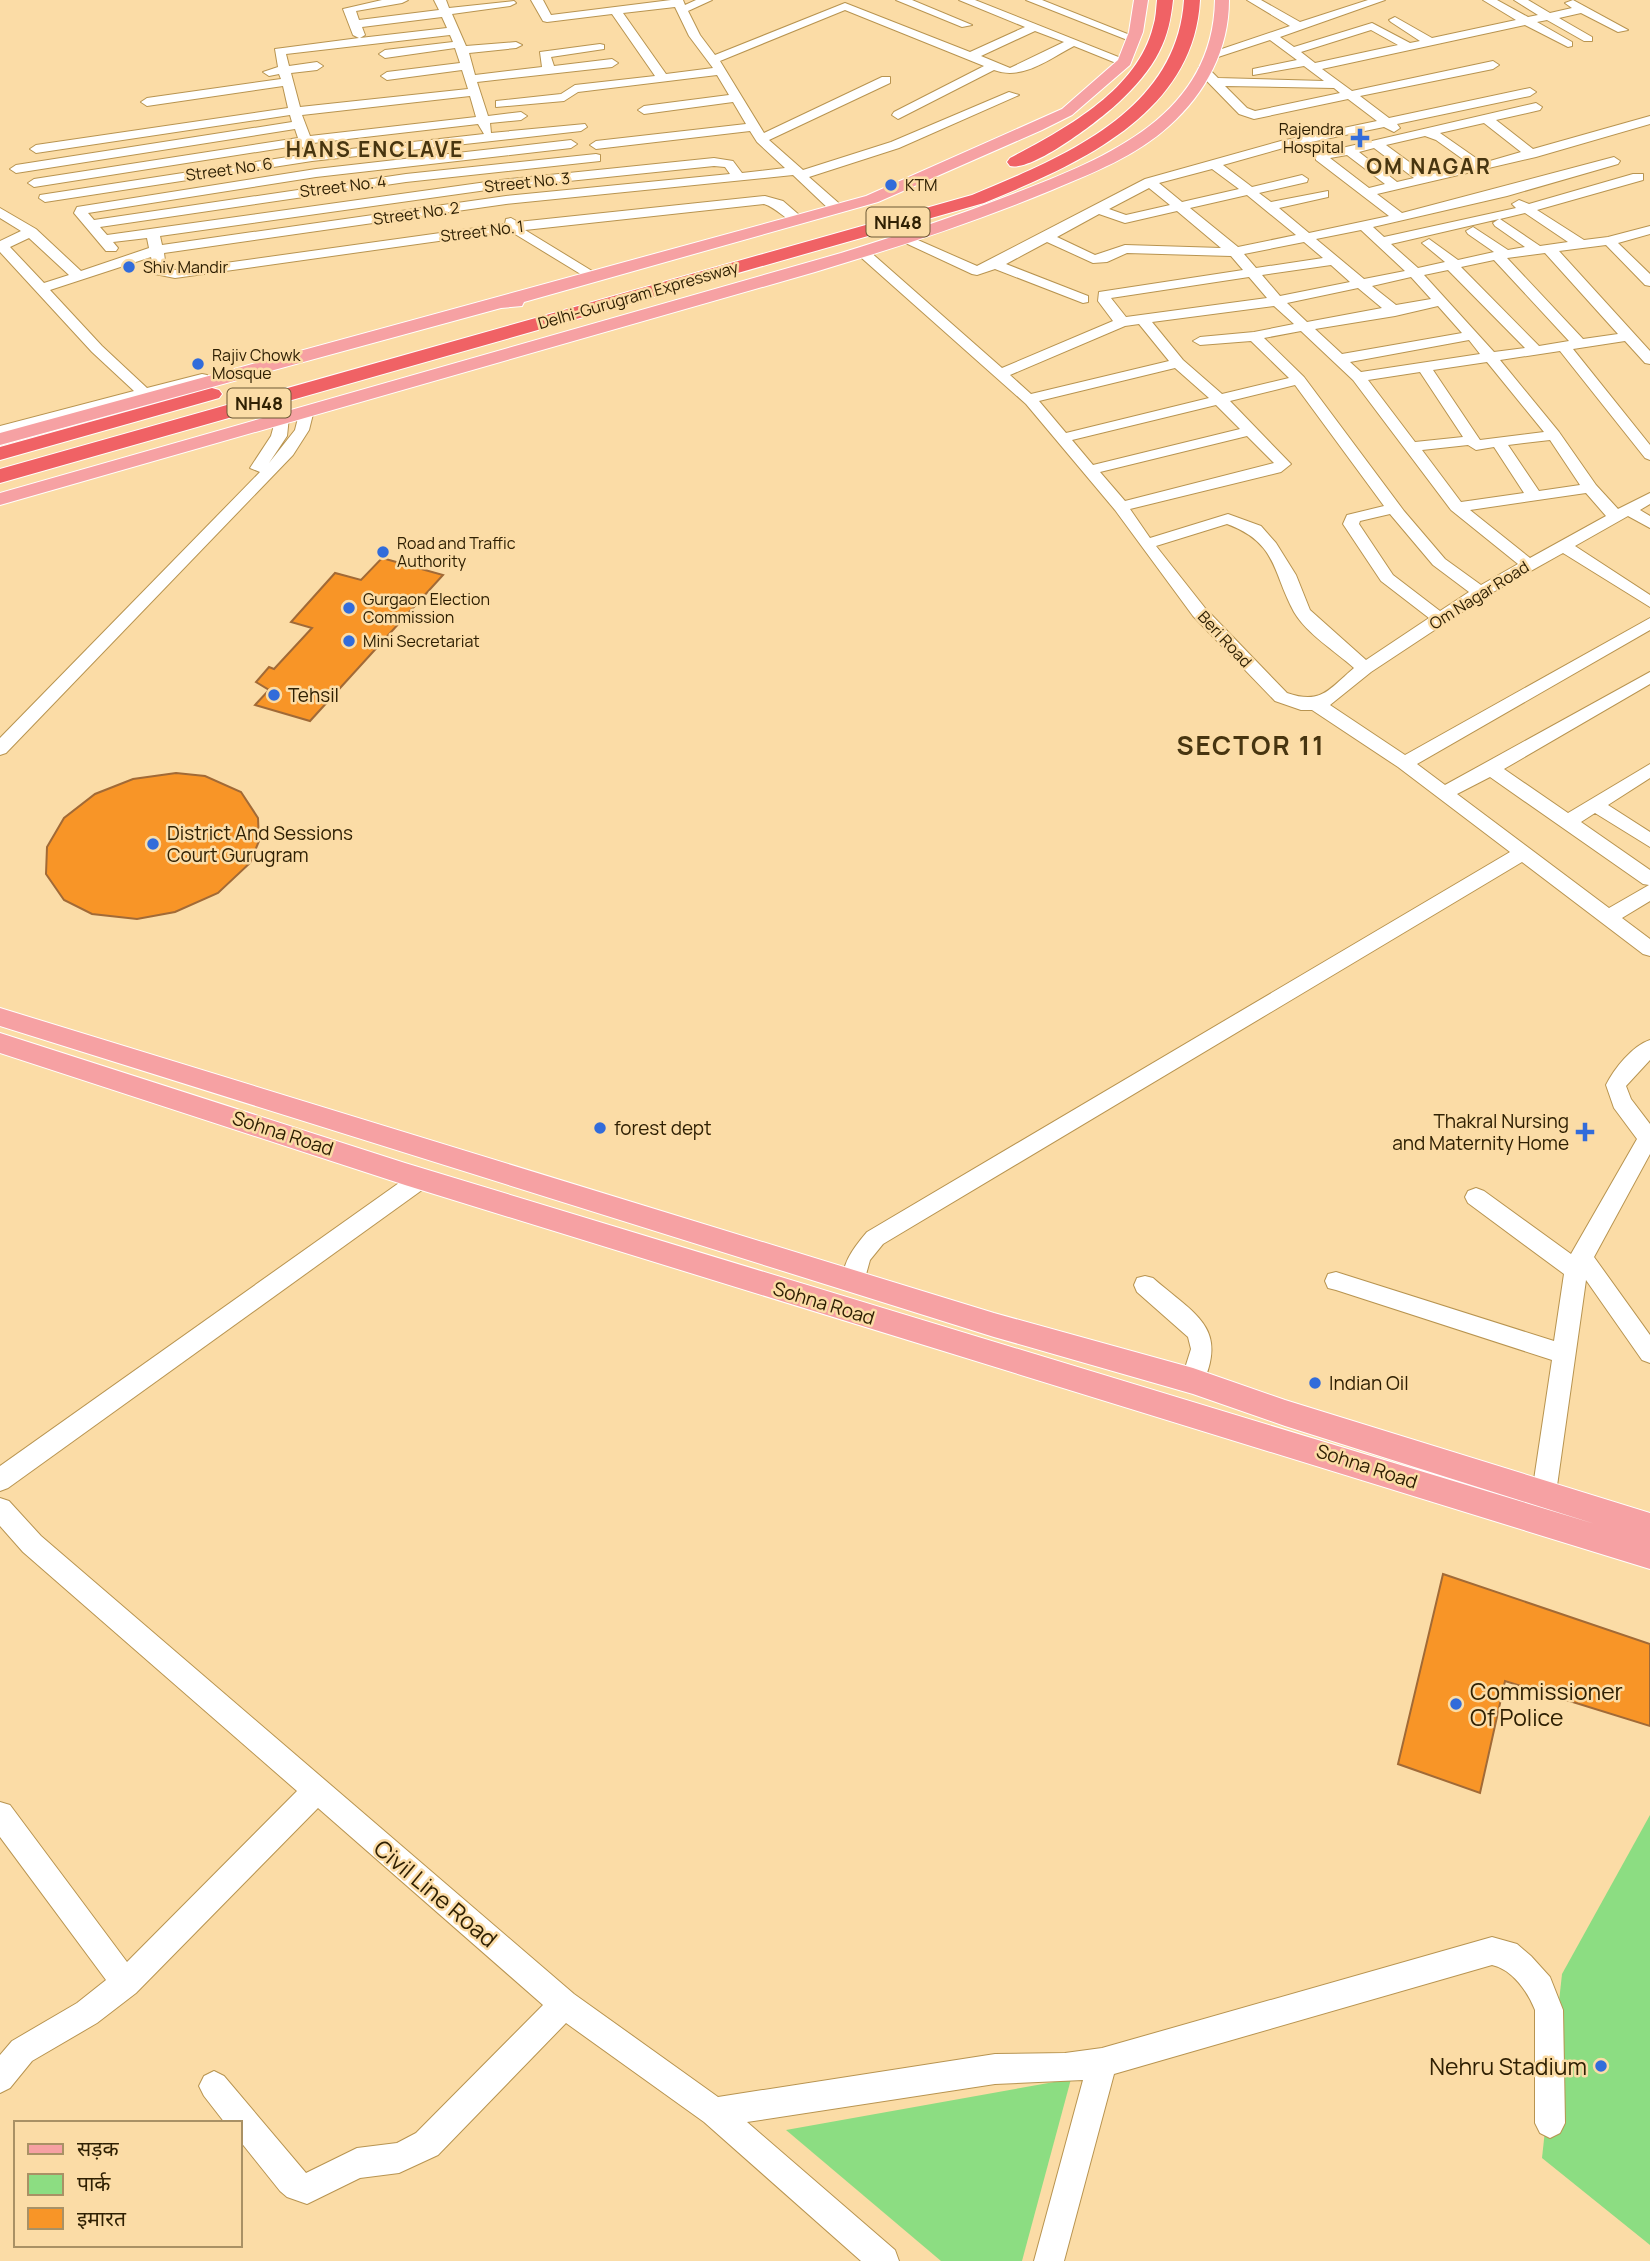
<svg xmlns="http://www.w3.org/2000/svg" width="1650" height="2261" font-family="Manrope,'Noto Sans Devanagari',sans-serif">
<rect width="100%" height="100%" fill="#fbdca6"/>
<!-- green -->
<g fill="#8cdd82">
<path d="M 1650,1815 L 1650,2245 L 1542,2158 L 1562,1974 Z"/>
<path d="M 1071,2079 L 1022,2261 L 941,2261 L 786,2130 Z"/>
</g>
<!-- building -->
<g fill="#f89527" stroke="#a16a37" stroke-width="2">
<path d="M 382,558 L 443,575 L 310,721 L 255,705 L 269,690 L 256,682 L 269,667 L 274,669 L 312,628 L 291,622 L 335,573 L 361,580 Z"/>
<path d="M 176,773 L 205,776 L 241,792 L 258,818 L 259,841 L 250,863 L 218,893 L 175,912 L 137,919 L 92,914 L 64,900 L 46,874 L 47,847 L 64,818 L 95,794 L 133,779 Z"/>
<path d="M 1443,1574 L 1650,1644 L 1650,1726 L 1505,1681 L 1480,1793 L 1398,1764 Z"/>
</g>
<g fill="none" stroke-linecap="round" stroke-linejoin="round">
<!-- minor casing -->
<g stroke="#b89450" stroke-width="2">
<g id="minor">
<path d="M 382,0 L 408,0 L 402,3 L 356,11 L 359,20 L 439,10 L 434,0 L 446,0 L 449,8 L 514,1 L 516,3 L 510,6 L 452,14 L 466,46 L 516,42 L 522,45 L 516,48 L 469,53 L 475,75 L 542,67 L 540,52 L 600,44 L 604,45 L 604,49 L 551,57 L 554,66 L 612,59 L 618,63 L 612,67 L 477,82 L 488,116 L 521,112 L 527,116 L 521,120 L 490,123 L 491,133 L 585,124 L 587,127 L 581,131 L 312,161 L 45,202 L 39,198 L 40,195 L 307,154 L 301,145 L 34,187 L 28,183 L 34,179 L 298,138 L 295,129 L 16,173 L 10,169 L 16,165 L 292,122 L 290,115 L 36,153 L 30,149 L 36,145 L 288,108 L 283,86 L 147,106 L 141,102 L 147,98 L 281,79 L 279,74 L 269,76 L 263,72 L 278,67 L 275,49 L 359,38 L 353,35 L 343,9 ZM 442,17 L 447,28 L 360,38 L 365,35 L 362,27 ZM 450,35 L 453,42 L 385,50 L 379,54 L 385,58 L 455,48 L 460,63 L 387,72 L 381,76 L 387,80 L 462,70 L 468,89 L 300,107 L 291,73 L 317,70 L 323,66 L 317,62 L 289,66 L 286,54 ZM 470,96 L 476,117 L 310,136 L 302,115 ZM 478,124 L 484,134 L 315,153 L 313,143 Z"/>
<path d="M 531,0 L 543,0 L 551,15 L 671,0 L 683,0 L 685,5 L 696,0 L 712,0 L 688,11 L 700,35 L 715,55 L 845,3 L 970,52 L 1025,27 L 959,0 L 975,0 L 1131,62 L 1121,65 L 1074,46 C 1049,59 1022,81 994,70 L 898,119 L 892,115 L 894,112 L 984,66 L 845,10 L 720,61 L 764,133 L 882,77 L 890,77 L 890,83 L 769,140 L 803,170 L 891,142 L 1009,92 L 1019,95 L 899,148 L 809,177 L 842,206 L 844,209 L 837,213 L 832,212 L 793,175 L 506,204 L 164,253 L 166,268 L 175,270 L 505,224 L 506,219 L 511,218 L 518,222 L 765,196 L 783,201 L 805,220 L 798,224 C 785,220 777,208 764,204 L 525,230 L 597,274 L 599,277 L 592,281 L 510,231 L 175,278 L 155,274 L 151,257 L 50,290 L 102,346 L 147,388 L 202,374 L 207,375 L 209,378 L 207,381 L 155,395 L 158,399 L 156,402 L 146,402 L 142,398 L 0,435 L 0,426 L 134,391 L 92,352 L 0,252 L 0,241 L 21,231 L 0,218 L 0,208 L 36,229 L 81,271 L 149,248 L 147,238 L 113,242 L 118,248 L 116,251 L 106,251 L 74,213 L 77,207 L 316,169 L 571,140 L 577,144 L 571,148 L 316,177 L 88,213 L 94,220 L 406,174 L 596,154 L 600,155 L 600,161 L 406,182 L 100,227 L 107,235 L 501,180 L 714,158 L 733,161 L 742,173 L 785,168 L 757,142 L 750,131 L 596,149 L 590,145 L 596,141 L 746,124 L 733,102 L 644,114 L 638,110 L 644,106 L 729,95 L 717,75 L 578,92 L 564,101 L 496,107 L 496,101 L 561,94 L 575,85 L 655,76 L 612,14 L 547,22 L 543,21 ZM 675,7 L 689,36 L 713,68 L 666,74 L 623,13 ZM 1035,31 L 1064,42 L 1010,68 L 981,56 ZM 714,166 L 725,167 L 730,174 L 506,196 L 162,245 L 160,236 L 501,188 ZM 29,238 L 69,275 L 44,283 L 10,247 Z"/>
<path d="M 896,0 L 912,0 L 972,25 L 962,27 Z"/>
<path d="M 1026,0 L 1042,0 L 1140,39 L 1130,41 Z"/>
<path d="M 1247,0 L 1261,0 L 1300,22 L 1368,0 L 1385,0 L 1280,37 L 1294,47 L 1372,23 L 1410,43 L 1420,41 L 1391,22 L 1389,20 L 1395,17 L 1432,38 L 1516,20 L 1483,0 L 1497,0 L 1528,17 L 1538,15 L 1514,0 L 1528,0 L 1550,13 L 1572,8 L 1565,3 L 1573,0 L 1628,30 L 1618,32 L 1581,13 L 1559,18 L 1592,37 L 1592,41 L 1584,41 L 1547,20 L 1537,22 L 1572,42 L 1572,46 L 1568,47 L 1525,25 L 1322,69 L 1352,91 L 1493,61 L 1499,65 L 1493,69 L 1360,96 L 1389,118 L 1530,88 L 1536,92 L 1530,96 L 1397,124 L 1400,128 L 1394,132 L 1384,127 L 1287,147 L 1223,165 L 1252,187 L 1302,175 L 1308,179 L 1307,182 L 1259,193 L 1271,202 L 1328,191 L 1328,197 L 1279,208 L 1309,233 L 1389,216 L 1316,160 L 1316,154 L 1536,103 L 1542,107 L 1540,110 L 1496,120 L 1533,149 L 1650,116 L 1650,124 L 1536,157 L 1377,194 L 1402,213 L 1614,157 L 1620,161 L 1618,164 L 1507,196 L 1373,227 L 1384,237 L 1516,208 L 1512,204 L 1519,200 L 1529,204 L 1633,174 L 1643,174 L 1643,180 L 1537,210 L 1584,240 L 1608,237 L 1650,226 L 1650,234 L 1618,243 L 1650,274 L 1650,286 L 1645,285 L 1606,245 L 1559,251 L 1650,351 L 1650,364 L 1645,363 L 1625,341 L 1573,349 L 1650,445 L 1650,460 L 1645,458 L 1560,351 L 1500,360 L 1559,432 L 1596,485 L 1618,509 L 1650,493 L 1650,504 L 1640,510 L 1650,516 L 1650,528 L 1628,516 L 1575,546 L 1650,595 L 1650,607 L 1563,553 L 1486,596 L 1371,672 L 1330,705 L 1405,755 L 1650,618 L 1650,630 L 1417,764 L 1445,785 L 1650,672 L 1650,684 L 1504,769 L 1568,813 L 1650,764 L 1650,778 L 1608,805 L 1650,832 L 1650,847 L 1595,813 L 1581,822 L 1650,870 L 1650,901 L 1622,918 L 1650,939 L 1650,956 L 1643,954 L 1522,862 L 883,1244 L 870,1260 L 862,1289 L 854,1291 L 846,1289 C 836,1269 855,1246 867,1232 L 1510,852 L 1398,767 L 1312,710 L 1301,710 L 1275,701 L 1193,616 L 1115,510 L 1026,404 L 856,253 L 858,250 L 868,250 L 1002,368 L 1113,321 L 1098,301 L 1099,292 L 1243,270 L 1231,256 L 1127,253 L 1107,262 L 1093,263 L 1047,242 L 1006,264 L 1088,296 L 1088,302 L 1083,303 L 995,269 L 977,275 L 972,274 L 899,240 L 901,237 L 911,237 L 977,266 L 1145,179 L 1281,141 L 1377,121 L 1348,99 L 1254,119 L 1239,114 L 1199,73 L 1199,67 L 1207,67 L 1218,78 L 1324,81 L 1304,66 L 1253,75 L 1253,69 L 1297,60 L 1270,40 L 1215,58 L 1207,58 L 1207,54 L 1290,26 ZM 1371,30 L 1398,45 L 1315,63 L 1301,52 ZM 1225,86 L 1334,88 L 1340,93 L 1255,111 L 1247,108 ZM 1484,123 L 1521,152 L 1483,163 L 1440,133 ZM 1425,136 L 1436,140 L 1471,165 L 1427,175 L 1386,145 ZM 1374,148 L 1414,178 L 1397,182 L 1359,152 ZM 1347,155 L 1385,184 L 1369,188 L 1330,158 ZM 1212,169 L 1239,189 L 1182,202 L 1159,183 ZM 1149,188 L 1170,205 L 1126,215 L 1109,209 ZM 1247,195 L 1296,235 L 1238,247 L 1190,208 ZM 1177,211 L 1221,248 L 1125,245 L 1095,255 L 1057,237 L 1099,214 L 1125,223 ZM 1525,213 L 1568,242 L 1540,246 L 1500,219 ZM 1499,219 L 1493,223 L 1495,226 L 1525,247 L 1508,250 L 1473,227 L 1466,231 L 1468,234 L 1494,252 L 1458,260 L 1429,239 L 1422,243 L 1445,262 L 1418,268 L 1391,244 ZM 1361,230 L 1405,271 L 1364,279 L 1316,239 ZM 1304,242 L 1323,258 L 1256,268 L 1244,254 ZM 1545,253 L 1618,334 L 1583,339 L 1507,258 ZM 1494,260 L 1569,341 L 1539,346 L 1461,267 ZM 1331,265 L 1350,282 L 1280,296 L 1262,275 ZM 1448,270 L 1525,348 L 1494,352 L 1424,275 ZM 1249,277 L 1267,298 L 1126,317 L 1111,298 ZM 1411,277 L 1431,299 L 1396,305 L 1372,286 ZM 1358,288 L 1382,308 L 1307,322 L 1287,303 ZM 1274,306 L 1294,324 L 1254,332 L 1200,337 L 1193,341 L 1200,345 L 1251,341 L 1289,378 L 1222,394 L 1183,360 L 1152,322 ZM 1438,306 L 1462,333 L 1342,354 L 1315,329 L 1395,316 ZM 1139,324 L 1169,361 L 1031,394 L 1010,375 L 1125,326 ZM 1301,331 L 1353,380 L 1451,510 L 1518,564 L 1481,585 L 1445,559 L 1404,511 L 1304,377 L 1264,338 ZM 1469,340 L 1480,354 L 1361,372 L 1350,362 ZM 1487,362 L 1544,432 L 1480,440 L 1433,370 ZM 1175,368 L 1209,398 L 1066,433 L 1039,401 ZM 1420,372 L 1463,437 L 1415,442 L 1368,380 ZM 1295,385 L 1384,506 L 1347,515 L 1343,524 L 1381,581 L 1429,618 L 1366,660 L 1310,610 L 1296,575 L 1276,543 L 1261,526 L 1228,514 L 1150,538 L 1130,509 L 1281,472 L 1291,464 L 1288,461 L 1230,401 ZM 1216,405 L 1240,429 L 1093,465 L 1072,440 ZM 1247,436 L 1274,463 L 1125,501 L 1100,472 ZM 1550,440 L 1580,485 L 1539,491 L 1508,445 ZM 1468,445 L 1476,450 L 1494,447 L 1524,493 L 1461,502 L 1422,450 ZM 1586,493 L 1606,516 L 1530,558 L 1470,510 ZM 1390,514 L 1433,565 L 1469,592 L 1440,611 L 1393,575 L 1359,524 L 1360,521 ZM 1227,524 C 1278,543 1272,572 1294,612 C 1307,634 1335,651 1354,668 C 1329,689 1322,705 1287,693 L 1205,608 L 1156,546 ZM 1490,777 L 1643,884 L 1649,885 L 1609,908 L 1457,794 Z"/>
<path d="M 307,406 L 314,410 L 309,430 L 293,455 L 6,753 L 0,755 L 0,738 L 260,472 L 250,468 L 271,436 L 277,414 L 287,414 L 289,417 L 287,436 L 269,463 L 295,430 L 300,410 Z"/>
<path d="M 1650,1040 L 1650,1060 L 1626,1086 L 1631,1099 L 1650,1124 L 1650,1154 L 1594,1257 L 1650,1335 L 1650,1363 L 1642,1360 L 1586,1280 L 1556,1493 L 1553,1501 L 1544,1504 L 1535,1501 L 1532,1493 L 1552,1360 L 1336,1290 L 1328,1288 L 1325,1281 L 1328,1274 L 1336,1272 L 1554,1341 L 1564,1274 L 1468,1203 L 1465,1197 L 1468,1191 L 1476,1188 L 1484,1191 L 1571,1254 L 1637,1139 L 1614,1108 L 1606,1085 C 1614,1069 1632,1046 1650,1040 Z"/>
<path d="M 421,1170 L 429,1173 L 432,1179 L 429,1185 L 8,1488 L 0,1491 L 0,1466 L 413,1173 Z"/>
<path d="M 1145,1276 L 1153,1278 C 1195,1315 1230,1327 1201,1388 L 1193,1391 L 1185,1388 L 1181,1381 L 1191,1349 L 1188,1337 L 1137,1292 L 1134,1285 L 1137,1278 Z"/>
<path d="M 0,1498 L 9,1501 L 41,1536 L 574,1994 L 718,2097 L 995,2054 L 1065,2053 L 1102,2048 L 1492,1937 L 1517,1944 L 1531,1956 L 1550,1977 L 1563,2010 L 1565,2123 L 1560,2133 L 1550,2138 L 1540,2133 L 1535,2123 L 1535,2010 C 1528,1992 1512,1969 1492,1965 L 1114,2074 L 1064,2261 L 1034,2261 L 1083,2080 L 995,2084 L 747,2122 L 895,2250 L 899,2261 L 861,2261 L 704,2122 L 566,2023 L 438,2155 L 399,2173 L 360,2178 L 307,2204 L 287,2197 L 280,2191 L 240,2141 L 240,2123 L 225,2123 L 204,2096 L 199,2086 L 204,2076 L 214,2071 L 224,2076 L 306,2173 L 357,2148 L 397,2143 L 416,2133 L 543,2005 L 318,1808 L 136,1993 L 97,2023 L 32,2061 L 10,2088 L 0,2093 L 0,2055 L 12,2041 L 77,2003 L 106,1980 L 0,1837 L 0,1802 L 10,1805 L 127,1962 L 297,1791 L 23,1552 L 0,1526 Z"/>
</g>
</g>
<!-- major casing -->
<g stroke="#fff" stroke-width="2">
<g id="major">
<path d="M 1134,0 L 1148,0 L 1143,32 L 1130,65 L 1072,115 L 1042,130 L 878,202 L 524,302 L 522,306 L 501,308 L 0,445 L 0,433 L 866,196 L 1062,109 L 1118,60 L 1129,32 Z"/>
<path d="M 1215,0 L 1229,0 C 1229,49 1206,93 1169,126 C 1136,156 1093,173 1052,190 C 975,222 895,248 815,272 L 0,505 L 0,493 L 841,253 C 899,235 957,216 1013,194 C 1106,158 1213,116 1215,0 Z"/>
<path d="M 0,1008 L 994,1313 L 1193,1368 L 1285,1400 L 1650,1513 L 1650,1569 L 405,1185 L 0,1053 L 0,1033 L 405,1163 L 1595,1524 L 1285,1426 L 1193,1394 L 994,1337 L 0,1026 Z"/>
</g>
</g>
<!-- highway casing -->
<g stroke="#fff" stroke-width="2">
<g id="highway">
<path d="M 1157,0 L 1173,0 C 1171,18 1168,35 1159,52 C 1150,70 1134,88 1119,102 C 1101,119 1033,172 1010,166 L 1007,162 L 1010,158 C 1063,130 1137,91 1153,27 C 1156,18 1156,9 1157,0 Z"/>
<path d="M 1184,0 L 1200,0 C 1194,115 1076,165 984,203 L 0,483 L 0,469 L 972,195 C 1061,158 1177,112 1184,0 Z"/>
<path d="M 212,388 L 219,390 L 222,394 L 219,398 L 0,460 L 0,447 Z"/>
</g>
</g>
<!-- minor -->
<use href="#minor" fill="#fff" fill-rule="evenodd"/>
<!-- major -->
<use href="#major" fill="#f6a1a3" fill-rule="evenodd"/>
<!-- highway -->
<use href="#highway" fill="#f06265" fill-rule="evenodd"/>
</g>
<!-- markers -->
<g fill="#326cda" stroke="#fbdca6" stroke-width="2.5">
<path d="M1356.5 127.5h7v7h7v7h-7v7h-7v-7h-7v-7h7z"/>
<circle cx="891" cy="185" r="7"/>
<circle cx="129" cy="267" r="7"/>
<circle cx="198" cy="364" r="7"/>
<circle cx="383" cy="552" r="7"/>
<circle cx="349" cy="608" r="7"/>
<circle cx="349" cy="641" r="7"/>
<circle cx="274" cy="695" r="7"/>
<circle cx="153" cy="844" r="7"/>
<circle cx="600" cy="1128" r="7"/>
<path d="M1581.5 1121.5h7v7h7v7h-7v7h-7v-7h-7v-7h7z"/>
<circle cx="1315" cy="1383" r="7"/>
<circle cx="1456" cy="1704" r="7"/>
<circle cx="1601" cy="2066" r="7"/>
</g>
<g text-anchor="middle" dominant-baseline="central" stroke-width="5" stroke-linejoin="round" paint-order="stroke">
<!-- far-poi labels -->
<g font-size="16" fill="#2f2003" stroke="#fbdca6" text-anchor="start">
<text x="1344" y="129" text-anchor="end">Rajendra<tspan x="1344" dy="18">Hospital</tspan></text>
<text x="905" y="185">KTM</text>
<text x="143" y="267">Shiv Mandir</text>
<text x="212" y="355">Rajiv Chowk<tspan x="212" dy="18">Mosque</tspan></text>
<text x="397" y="543">Road and Traffic<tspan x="397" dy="18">Authority</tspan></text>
<text x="363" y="599">Gurgaon Election<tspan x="363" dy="18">Commission</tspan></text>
<text x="363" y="641">Mini Secretariat</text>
</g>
<!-- far-street labels -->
<g font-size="16" fill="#2f2003" stroke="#fbdca6">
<text transform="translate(229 169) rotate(-8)">Street No. 6</text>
<text transform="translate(527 182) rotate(-6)">Street No. 3</text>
<text transform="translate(343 186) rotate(-7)">Street No. 4</text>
<text transform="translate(416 213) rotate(-8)">Street No. 2</text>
<text transform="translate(482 231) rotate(-7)">Street No. 1</text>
<text transform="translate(638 295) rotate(-16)">Delhi-Gurugram Expressway</text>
<text transform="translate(1479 595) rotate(-32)">Om Nagar Road</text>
<text transform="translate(1225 639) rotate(47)">Beri Road</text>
</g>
<!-- shield labels -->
<g fill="#fbdca6" stroke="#6c5834" stroke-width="2">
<rect x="866.5" y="207.5" width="63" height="29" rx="5"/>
<rect x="227.5" y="388.5" width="63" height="29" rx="5"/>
</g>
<g font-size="18" font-weight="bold" fill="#2f2003">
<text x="898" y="222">NH48</text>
<text x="259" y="403">NH48</text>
</g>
<!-- poi labels -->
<g font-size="19" fill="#2f2003" stroke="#fbdca6" text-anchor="start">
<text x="288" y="695">Tehsil</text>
<text x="167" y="833">District And Sessions<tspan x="167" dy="22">Court Gurugram</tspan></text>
<text x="1569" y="1121" text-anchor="end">Thakral Nursing<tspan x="1569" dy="22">and Maternity Home</tspan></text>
<text x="614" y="1128">forest dept</text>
<text x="1329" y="1383">Indian Oil</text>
</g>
<!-- street labels -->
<g font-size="19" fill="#2f2003" stroke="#fbdca6">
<text transform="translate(283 1133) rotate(18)">Sohna Road</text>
<text transform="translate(824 1303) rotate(17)">Sohna Road</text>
<text transform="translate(1367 1466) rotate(18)">Sohna Road</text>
</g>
<!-- far-district labels -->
<g font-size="21" font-weight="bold" letter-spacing="2" fill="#473510" stroke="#fbdca6">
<text x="375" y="149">HANS ENCLAVE</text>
<text x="1429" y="166">OM NAGAR</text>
</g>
<!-- near-poi labels -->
<g font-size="23" fill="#2f2003" stroke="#fbdca6" text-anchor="start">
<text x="1470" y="1691">Commissioner<tspan x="1470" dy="26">Of Police</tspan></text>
<text x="1587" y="2066" text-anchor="end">Nehru Stadium</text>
</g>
<!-- near-street labels -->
<g font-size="23" fill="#2f2003" stroke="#fbdca6">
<text transform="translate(436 1893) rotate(40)">Civil Line Road</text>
</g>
<!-- district labels -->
<g font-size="26" font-weight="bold" letter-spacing="2" fill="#473510" stroke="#fbdca6">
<text x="1251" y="745">SECTOR 11</text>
</g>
</g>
<!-- legend -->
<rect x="14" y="2121" width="228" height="126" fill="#fbdca6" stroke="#a99165" stroke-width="2"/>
<rect x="28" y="2144" width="35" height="10" fill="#f6a1a3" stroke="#a99165" stroke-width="2"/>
<text x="77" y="2156" font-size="21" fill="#2f2003">सड़क</text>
<rect x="28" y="2174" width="35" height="21" fill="#8cdd82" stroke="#a99165" stroke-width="2"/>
<text x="77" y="2191" font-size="21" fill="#2f2003">पार्क</text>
<rect x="28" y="2208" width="35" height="21" fill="#f89527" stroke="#a99165" stroke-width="2"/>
<text x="77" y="2226" font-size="21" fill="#2f2003">इमारत</text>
</svg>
